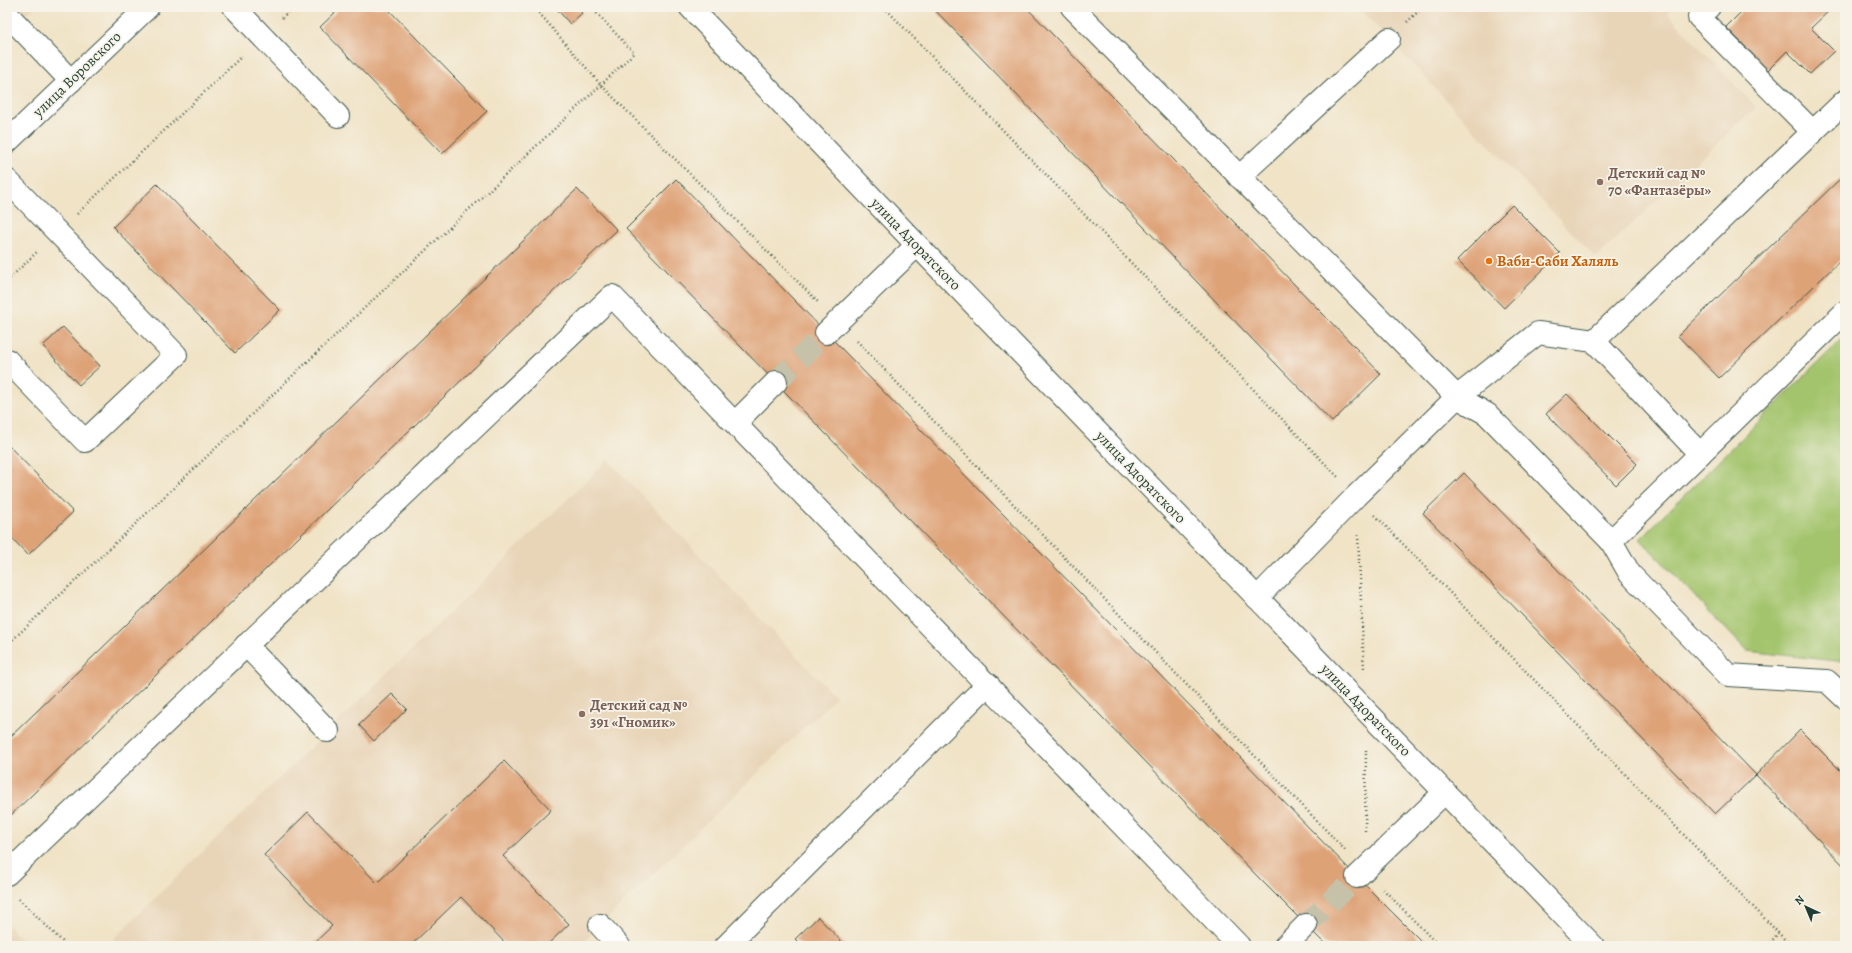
<svg xmlns="http://www.w3.org/2000/svg" width="1852" height="953" font-family="Alegreya,serif">
<rect width="100%" height="100%" fill="#f7f3e8"/>
<filter id="ink" filterUnits="userSpaceOnUse"><feTurbulence type="fractalNoise" baseFrequency=".025" numOctaves="2"/><feDisplacementMap in="SourceGraphic" scale="8" xChannelSelector="R" yChannelSelector="G"/><feConvolveMatrix kernelMatrix="1 2 1 2 8 2 1 2 1" color-interpolation-filters="sRGB"/></filter>
<filter id="wash" filterUnits="userSpaceOnUse"><feTurbulence type="fractalNoise" baseFrequency=".012" numOctaves="4" result="noise"/><feDisplacementMap in="SourceGraphic" scale="16" xChannelSelector="R" yChannelSelector="G"/><feGaussianBlur stdDeviation="0.9" result="paint"/><feColorMatrix in="noise" values="0 0 0 0 0 0 0 0 0 0 0 0 0 0 0 0 0 1.4 0 .05"/><feComposite in="paint" operator="in"/></filter>
<g filter="url(#wash)">
<rect width="100%" height="100%" fill="#f0e3c6"/>
<!-- built -->
<g fill="#e8d4b7">
<path d="M 7,7 L 35,7 L 7,34 Z"/>
<path d="M 1358,7 L 1673,7 L 1667,13 L 1756,107 L 1596,258 Z"/>
<path d="M 608,460 L 836,697 L 579,946 L 120,946 L 113,939 Z"/>
<path d="M 7,925 L 28,946 L 7,946 Z"/>
</g>
<!-- green -->
<path fill="#a3c46c" stroke="#618050" d="M 1845,336 L 1845,662 L 1747,651 L 1640,539 Z"/>
<g id="blocks">
<!-- building -->
<g fill="#dea277">
<path d="M 341,7 L 386,7 L 487,111 L 442,154 L 320,27 Z"/>
<path d="M 555,7 L 576,7 L 582,13 L 570,24 Z"/>
<path d="M 932,7 L 1026,7 L 1381,374 L 1332,422 Z"/>
<path d="M 1746,7 L 1833,7 L 1811,28 L 1834,51 L 1810,74 L 1787,51 L 1768,70 L 1726,27 Z"/>
<path d="M 1845,174 L 1845,256 L 1719,378 L 1678,336 Z"/>
<path d="M 676,179 L 1357,877 L 1426,946 L 1327,946 L 1260,879 L 626,229 Z"/>
<path d="M 157,184 L 280,310 L 235,353 L 113,227 Z"/>
<path d="M 577,189 L 617,230 L 7,819 L 7,740 Z"/>
<path d="M 1512,205 L 1560,253 L 1504,308 L 1457,260 Z"/>
<path d="M 63,327 L 100,366 L 79,385 L 43,346 Z"/>
<path d="M 1567,394 L 1637,464 L 1616,485 L 1546,414 Z"/>
<path d="M 7,444 L 73,512 L 28,555 L 7,533 Z"/>
<path d="M 1464,473 L 1756,775 L 1800,730 L 1845,775 L 1845,867 L 1756,775 L 1715,814 L 1423,513 Z"/>
<path d="M 392,694 L 407,709 L 374,741 L 359,725 Z"/>
<path d="M 504,761 L 551,810 L 503,856 L 569,924 L 546,946 L 508,946 L 461,897 L 410,946 L 311,946 L 332,926 L 264,855 L 308,812 L 377,883 Z"/>
<path d="M 818,917 L 846,946 L 802,946 L 795,939 Z"/>
</g>
</g>
</g>
<g filter="url(#ink)">
<use href="#blocks" fill-opacity="0" stroke="#3e564a" stroke-width="1"/>
<g fill="none" stroke-linecap="round" stroke-linejoin="round">
<!-- minor-tunnel -->
<g stroke="#c6c2a9" stroke-width="22" stroke-dasharray="22 11" stroke-linecap="butt">
<path d="M 776,382 L 826,333"/>
<path d="M 1306,925 L 1357,877"/>
</g>
<!-- minor casing -->
<g stroke="#3e564a" stroke-width="24">
<g id="minor">
<path d="M 234,7 L 338,116"/>
<path d="M 690,7 L 917,245 L 1593,946"/>
<path d="M 1072,7 L 1457,397 L 1487,414 L 1611,541"/>
<path d="M 1709,7 L 1699,17 L 1813,132"/>
<path d="M 7,14 L 71,81"/>
<path d="M 7,142 L 148,7"/>
<path d="M 1239,177 L 1389,39"/>
<path d="M 7,180 L 176,355 L 85,441 L 7,360"/>
<path d="M 1845,312 L 1611,541 L 1630,574 L 1728,675 L 1827,681 L 1845,698"/>
<path d="M 826,333 L 917,245"/>
<path d="M 1594,341 L 1845,101"/>
<path d="M 735,423 L 776,382"/>
<path d="M 1257,598 L 1356,496 L 1457,397 L 1538,333 L 1594,341 L 1700,454"/>
<path d="M 246,645 L 328,731"/>
<path d="M 7,874 L 612,296 L 1239,946"/>
<path d="M 1357,877 L 1445,792"/>
<path d="M 600,925 L 619,946"/>
<path d="M 726,946 L 988,684"/>
<path d="M 1285,946 L 1306,925"/>
</g>
</g>
<!-- path -->
<g stroke="#3e564a" stroke-width="2.5" stroke-dasharray="1 3" stroke-linecap="butt">
<path d="M 534,7 L 601,85 L 818,302"/>
<path d="M 884,7 L 1338,477"/>
<path d="M 282,18 L 293,7"/>
<path d="M 1407,22 L 1423,7"/>
<path d="M 77,214 L 242,56"/>
<path d="M 7,281 L 38,251"/>
<path d="M 857,341 L 1345,850"/>
<path d="M 1375,515 L 1791,946"/>
<path d="M 1358,535 L 1364,669"/>
<path d="M 7,645 L 601,85 L 634,53 L 591,7"/>
<path d="M 1365,831 L 1366,750"/>
<path d="M 1383,889 L 1439,946"/>
<path d="M 19,899 L 67,946"/>
<path d="M 1768,946 L 1778,933"/>
</g>
<!-- minor -->
<use href="#minor" stroke="#fff" stroke-width="22"/>
</g>
</g>
<!-- markers -->
<g fill="#8d6e63" stroke="#f7f3e8" stroke-width="1.5">
<circle cx="1600" cy="182" r="4"/>
<circle cx="582" cy="714" r="4"/>
</g>
<circle fill="#e8710a" stroke="#f7f3e8" stroke-width="1.5" cx="1489" cy="261" r="4"/>
<g text-anchor="middle" dominant-baseline="central" stroke-width="3.5" stroke-linejoin="round" paint-order="stroke">
<!-- street labels -->
<g font-size="15" fill="#1f3d34" stroke="#f7f3e8">
<text transform="translate(77 74) rotate(-44)">улица Воровского</text>
<text transform="translate(916 244) rotate(46)">улица Адоратского</text>
<text transform="translate(1141 477) rotate(46)">улица Адоратского</text>
<text transform="translate(1366 710) rotate(46)">улица Адоратского</text>
</g>
<!-- education labels -->
<g font-size="15" font-weight="bold" fill="#785e54" stroke="#f7f3e8" text-anchor="start">
<text x="1608" y="173">Детский сад №<tspan x="1608" dy="17">70 «Фантазёры»</tspan></text>
<text x="590" y="705">Детский сад №<tspan x="590" dy="17">391 «Гномик»</tspan></text>
</g>
<!-- food labels -->
<g font-size="15" font-weight="bold" fill="#c56008" stroke="#f7f3e8" text-anchor="start">
<text x="1497" y="261">Ваби-Саби Халяль</text>
</g>
</g>
<!-- margin -->
<rect width="1852" height="953" fill="none" stroke="#f7f3e8" stroke-width="24"/>
<!-- north arrow -->
<g transform="translate(1806 907) rotate(316)" stroke="#f7f3e8" stroke-width="3" paint-order="stroke">
<path d="M0-3L7 15L0 10L-7 15Z" fill="#1f3d34"/>
<text y="-6" font-size="11" font-weight="bold" text-anchor="middle" fill="#1f3d34">N</text>
</g>
</svg>
